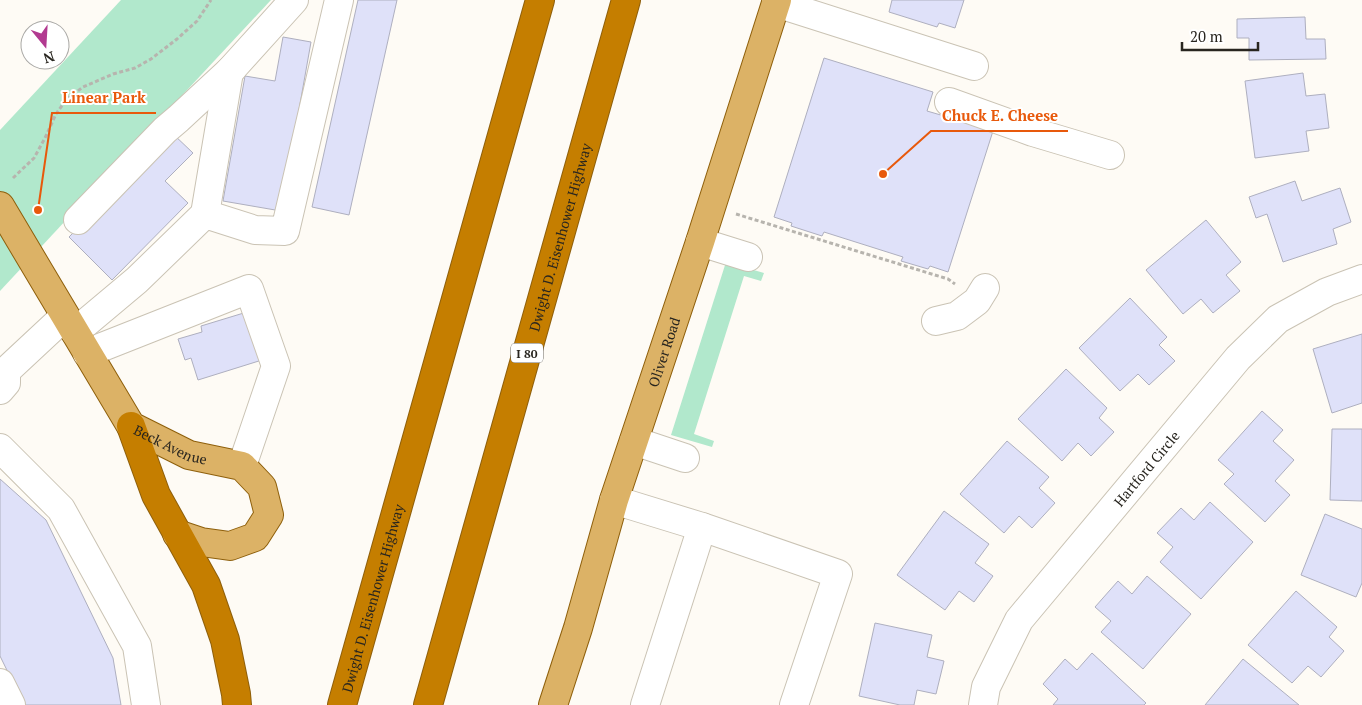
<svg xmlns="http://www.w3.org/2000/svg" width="1362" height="705" font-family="'PT Serif',serif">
<rect width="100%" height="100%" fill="#fefbf5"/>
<!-- green -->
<g fill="#b1e8cc">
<path d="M 121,0 L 271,0 L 0,291 L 0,130 Z"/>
<path d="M 726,262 L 764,273 L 761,281 L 744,276 L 694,434 L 714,441 L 712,447 L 671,435 Z"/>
</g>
<!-- building -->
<g fill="#dfe1f9" stroke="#aeafbf">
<path d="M 358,0 L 397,0 L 349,215 L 312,207 Z"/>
<path d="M 892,0 L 964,0 L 955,28 L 939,23 L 937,27 L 889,12 Z"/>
<path d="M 1305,17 L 1306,39 L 1325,39 L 1326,59 L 1249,60 L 1249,38 L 1237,38 L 1237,19 Z"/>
<path d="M 283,37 L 311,42 L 281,211 L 223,201 L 245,76 L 275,81 Z"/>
<path d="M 824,58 L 933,92 L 927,111 L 951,118 L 953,110 L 993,131 L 948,272 L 930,266 L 928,269 L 901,261 L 903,257 L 824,232 L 822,236 L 791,226 L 792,223 L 774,217 Z"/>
<path d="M 1303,73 L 1306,96 L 1325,94 L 1329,128 L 1306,131 L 1309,151 L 1255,158 L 1245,81 Z"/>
<path d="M 172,133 L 193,153 L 165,181 L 188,203 L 112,280 L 69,237 Z"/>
<path d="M 1295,181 L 1302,201 L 1340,188 L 1351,222 L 1333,229 L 1337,244 L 1283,262 L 1267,214 L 1256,218 L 1249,197 Z"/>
<path d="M 1206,220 L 1241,262 L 1226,275 L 1240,291 L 1213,313 L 1201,299 L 1183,314 L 1146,270 Z"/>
<path d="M 1130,298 L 1167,337 L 1159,345 L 1175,361 L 1149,385 L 1138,374 L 1120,391 L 1079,348 Z"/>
<path d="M 247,312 L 262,360 L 198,380 L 191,358 L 185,360 L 178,339 L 202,332 L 201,326 Z"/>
<path d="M 1362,334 L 1362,403 L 1332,413 L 1313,349 Z"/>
<path d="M 1066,369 L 1107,408 L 1099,418 L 1114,432 L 1091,456 L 1078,443 L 1062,461 L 1018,419 Z"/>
<path d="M 1262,411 L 1283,430 L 1273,441 L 1294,460 L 1275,481 L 1290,495 L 1265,522 L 1224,484 L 1234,474 L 1218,460 Z"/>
<path d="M 1332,429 L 1362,429 L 1362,501 L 1330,500 Z"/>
<path d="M 1007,441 L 1049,477 L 1039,488 L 1055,503 L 1032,528 L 1019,516 L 1004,533 L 960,494 Z"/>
<path d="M 0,479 L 46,520 L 113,658 L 121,705 L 24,705 L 0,656 Z"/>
<path d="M 1210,502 L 1253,542 L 1201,599 L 1160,562 L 1173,547 L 1157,533 L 1181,508 L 1194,520 Z"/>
<path d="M 944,511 L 989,544 L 975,563 L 993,576 L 974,602 L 959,591 L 945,610 L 897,575 Z"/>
<path d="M 1325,514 L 1362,529 L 1362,583 L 1356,597 L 1301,575 Z"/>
<path d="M 1147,576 L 1191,614 L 1143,669 L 1101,632 L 1111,621 L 1095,607 L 1118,581 L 1132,594 Z"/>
<path d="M 1296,591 L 1337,627 L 1329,637 L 1344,651 L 1321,677 L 1308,666 L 1292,683 L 1248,645 Z"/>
<path d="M 875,623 L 932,635 L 927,657 L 944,661 L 936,694 L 917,690 L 914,705 L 900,705 L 859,696 Z"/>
<path d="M 1092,653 L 1146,703 L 1144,705 L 1053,705 L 1058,699 L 1043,684 L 1065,659 L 1077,670 Z"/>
<path d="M 1243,659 L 1299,705 L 1205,705 Z"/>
</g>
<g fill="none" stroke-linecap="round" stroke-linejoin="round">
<!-- minor casing -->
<g stroke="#cac3b4" stroke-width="30">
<g id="minor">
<path d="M 776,3 L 974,66"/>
<path d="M 949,102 L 1033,132 L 1110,155"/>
<path d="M 205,214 L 229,72 L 294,0"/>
<path d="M 78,220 L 165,130 L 178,119 L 232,69"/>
<path d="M 700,242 L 748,257"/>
<path d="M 936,321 L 957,316 L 977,301 L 985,288"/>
<path d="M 75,332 L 137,280 L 205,214 L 255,230 L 285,231 L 339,0"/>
<path d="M 87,353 L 249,289 L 276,366 L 242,466"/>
<path d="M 0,390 L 6,383 L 6,371 L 65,316"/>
<path d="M 634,441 L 685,458"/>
<path d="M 0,448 L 61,509 L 137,646 L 146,705"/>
<path d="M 614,500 L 702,527 L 838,574 L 794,705"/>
<path d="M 0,683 L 11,705"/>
<path d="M 645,705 L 702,527"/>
<path id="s1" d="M 983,705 L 986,687 L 1019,620 L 1238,358 L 1278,319 L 1327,292 L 1362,279"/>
</g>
</g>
<!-- major casing -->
<g stroke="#8e5f0b" stroke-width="30">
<g id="major">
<path id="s2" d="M 0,206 L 131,426 L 189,455 L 242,466 L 262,487 L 269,515 L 255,537 L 230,546 L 201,542 L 177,534"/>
<path id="s3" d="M 553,705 L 578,628 L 614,500 L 700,242 L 777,0"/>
</g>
</g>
<!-- highway casing -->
<g stroke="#8e5f0b" stroke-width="30">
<g id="highway">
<path d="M 131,426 L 156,495 L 206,585 L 225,640 L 236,694 L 237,705"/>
<path id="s4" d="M 342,705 L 540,0"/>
<path id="s5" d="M 428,705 L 626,0"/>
</g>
</g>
<!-- path -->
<g stroke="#b7b4ae" stroke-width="3" stroke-dasharray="4 2.5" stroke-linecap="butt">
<path d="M 13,178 L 34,158 L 45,138 L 56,114 L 66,100 L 83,87 L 113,74 L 135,68 L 151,59 L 177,39 L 197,21 L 211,0"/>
<path d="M 736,214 L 948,279 L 955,284"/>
</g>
<!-- minor -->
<use href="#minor" stroke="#fff" stroke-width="28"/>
<!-- major -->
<use href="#major" stroke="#dcb266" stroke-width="28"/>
<!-- highway -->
<use href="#highway" stroke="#c57e00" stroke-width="28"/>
</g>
<g text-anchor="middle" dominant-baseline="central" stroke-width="4" stroke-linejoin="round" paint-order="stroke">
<!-- shield labels -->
<rect fill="#fff" stroke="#686662" stroke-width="1" x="511" y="343.5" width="32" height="19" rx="4"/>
<g font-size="12" font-weight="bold" fill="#28251f">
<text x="527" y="353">I 80</text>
</g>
<!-- street labels -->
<g font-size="14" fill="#28251f" stroke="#fff">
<text stroke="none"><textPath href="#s5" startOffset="486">Dwight D. Eisenhower Highway</textPath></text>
<text stroke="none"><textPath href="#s3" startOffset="370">Oliver Road</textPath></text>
<text stroke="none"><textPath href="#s2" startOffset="300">Beck Avenue</textPath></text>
<text stroke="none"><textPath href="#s1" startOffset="291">Hartford Circle</textPath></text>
<text stroke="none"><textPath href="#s4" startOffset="111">Dwight D. Eisenhower Highway</textPath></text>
</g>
</g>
<!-- callouts -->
<path fill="none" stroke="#e8590c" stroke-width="2" d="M38 210L52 113H156M883 174L931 131H1068"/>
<g fill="#e8590c" stroke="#fff" stroke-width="2">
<circle cx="38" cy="210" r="5"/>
<circle cx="883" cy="174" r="5"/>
</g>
<g font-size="15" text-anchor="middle" font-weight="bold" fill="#e8590c" stroke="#fff" stroke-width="4" stroke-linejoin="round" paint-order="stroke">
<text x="104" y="103">Linear Park</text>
<text x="1000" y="121">Chuck E. Cheese</text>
</g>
<!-- north arrow -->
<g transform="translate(45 45) rotate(162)"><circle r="24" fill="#ffffff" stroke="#a9a8a5"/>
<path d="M0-4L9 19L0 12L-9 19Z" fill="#b23a90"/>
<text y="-8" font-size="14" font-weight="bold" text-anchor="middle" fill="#28251f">N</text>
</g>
<!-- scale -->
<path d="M1182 42v8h76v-8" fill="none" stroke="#28251f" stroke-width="2.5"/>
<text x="1190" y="42" font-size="15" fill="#28251f" stroke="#ffffff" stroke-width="4" paint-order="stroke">20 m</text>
</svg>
